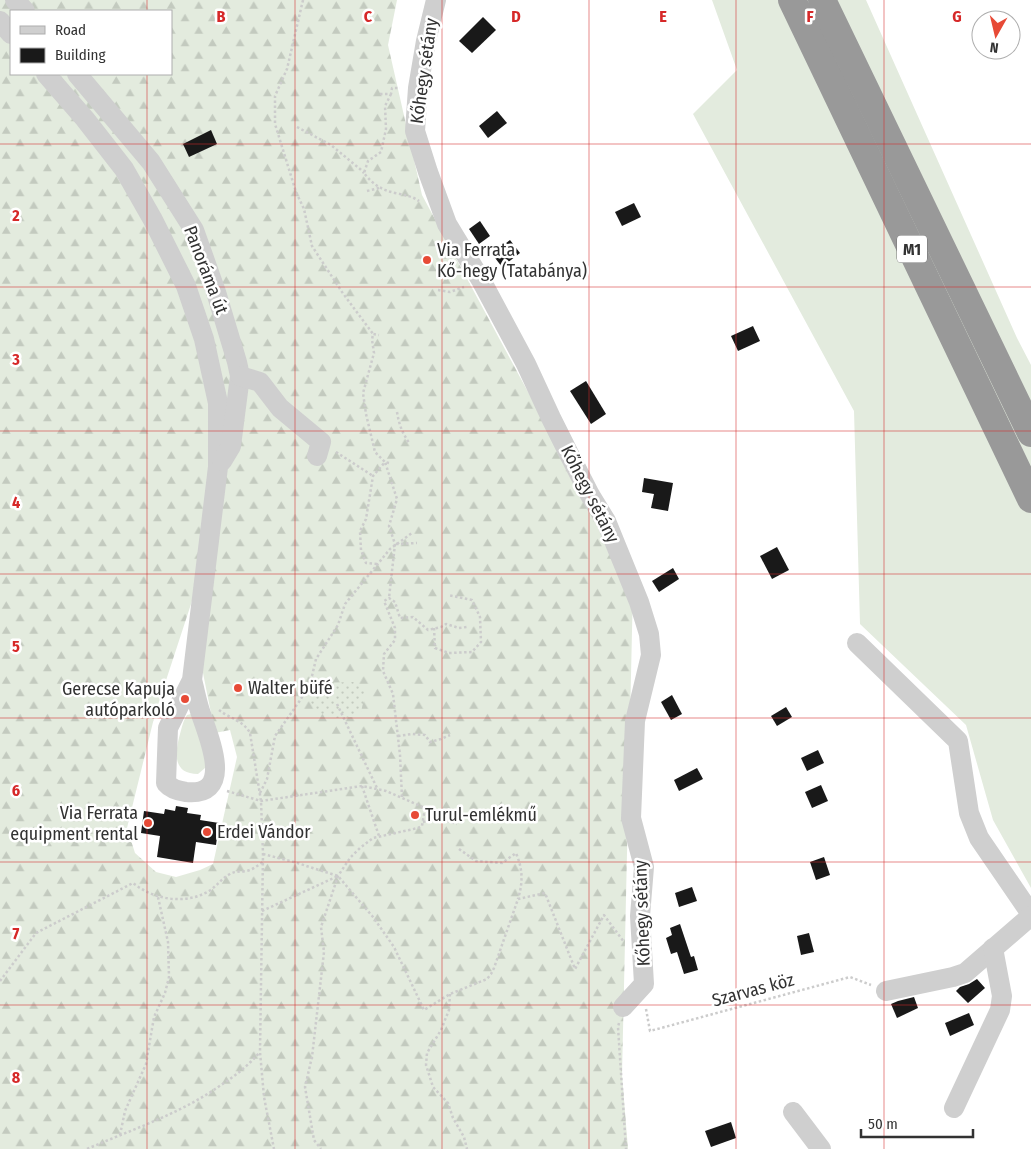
<svg xmlns="http://www.w3.org/2000/svg" width="1031" height="1149" font-family="'Fira Sans Condensed',sans-serif">
<defs>
<pattern id="forest-firs" width="22" height="20" patternUnits="userSpaceOnUse" patternTransform="scale(1.25)"><rect width="22" height="20" fill="#e3ebde"/><path d="M5 1l3.5 6h-7zM16 11l3.5 6h-7z" fill="#c3cabf"/></pattern>
<pattern id="park-dots" width="8" height="8" patternUnits="userSpaceOnUse" patternTransform="scale(1.25)"><rect width="8" height="8" fill="#e3ebde"/><path d="M2 2h.1M6 6h.1" fill="none" stroke="#c3cabf" stroke-width="1.8" stroke-linecap="round"/></pattern>
</defs>
<rect width="100%" height="100%" fill="#fff"/>
<!-- grass -->
<g fill="#e3ebde">
<path d="M 712,0 L 866,0 L 1017,338 L 1031,365 L 1031,888 L 993,820 L 966,725 L 860,624 L 854,411 L 693,114 L 737,70 Z"/>
<path d="M 191,714 L 207,753 L 205,768 L 198,774 C 172,774 175,752 180,734 C 182,727 183,721 187,715 Z"/>
</g>
<!-- forest -->
<path fill="url(#forest-firs)" fill-rule="evenodd" d="M 0,0 L 397,0 L 388,45 L 422,195 L 633,587 L 622,1075 L 628,1149 L 0,1149 ZM 11,11 L 171,11 L 171,74 L 11,74 ZM 192,601 L 202,668 L 215,733 L 230,730 L 237,757 L 213,864 L 200,870 L 176,877 L 156,872 L 135,853 L 127,828 L 155,714 Z"/>
<!-- park -->
<path fill="url(#park-dots)" d="M 353,682 L 363,687 L 365,694 L 361,712 L 354,717 L 333,718 L 320,713 L 311,703 L 310,689 L 314,683 Z"/>
<!-- building -->
<g fill="#191919">
<path d="M 483,17 L 496,30 L 472,53 L 459,41 Z"/>
<path d="M 497,111 L 507,123 L 488,138 L 479,126 Z"/>
<path d="M 211,130 L 217,144 L 189,157 L 183,144 Z"/>
<path d="M 634,203 L 641,217 L 622,226 L 615,212 Z"/>
<path d="M 480,221 L 490,236 L 479,244 L 469,229 Z"/>
<path d="M 510,240 L 520,253 L 502,267 L 492,254 Z"/>
<path d="M 753,326 L 760,341 L 738,351 L 731,336 Z"/>
<path d="M 586,381 L 606,414 L 591,424 L 570,391 Z"/>
<path d="M 644,478 L 673,483 L 668,511 L 651,508 L 654,494 L 642,492 Z"/>
<path d="M 777,547 L 789,570 L 772,579 L 760,556 Z"/>
<path d="M 673,568 L 679,579 L 659,592 L 652,581 Z"/>
<path d="M 672,695 L 682,714 L 671,720 L 661,702 Z"/>
<path d="M 786,707 L 792,717 L 777,726 L 771,716 Z"/>
<path d="M 818,750 L 824,763 L 807,771 L 801,758 Z"/>
<path d="M 697,768 L 703,779 L 679,791 L 674,780 Z"/>
<path d="M 821,785 L 828,801 L 812,808 L 805,792 Z"/>
<path d="M 176,806 L 188,808 L 187,813 L 201,815 L 200,820 L 219,823 L 216,845 L 196,842 L 193,863 L 157,857 L 160,836 L 141,833 L 144,811 L 164,814 L 165,809 L 175,811 Z"/>
<path d="M 824,857 L 830,875 L 816,880 L 810,862 Z"/>
<path d="M 692,887 L 697,901 L 679,907 L 675,893 Z"/>
<path d="M 680,924 L 691,957 L 694,956 L 698,970 L 684,974 L 677,952 L 671,954 L 666,938 L 672,935 L 670,928 Z"/>
<path d="M 809,933 L 814,952 L 801,955 L 797,936 Z"/>
<path d="M 977,979 L 985,988 L 968,1003 L 956,991 L 960,987 L 969,984 Z"/>
<path d="M 914,997 L 918,1008 L 897,1018 L 891,1004 L 898,1001 Z"/>
<path d="M 969,1013 L 974,1025 L 950,1036 L 945,1023 Z"/>
<path d="M 731,1122 L 736,1138 L 711,1147 L 705,1131 Z"/>
</g>
<g fill="none" stroke-linecap="round" stroke-linejoin="round">
<!-- path -->
<g stroke="#ccc" stroke-width="2.5" stroke-dasharray="2.5 2.5" stroke-linecap="butt">
<path d="M 303,0 L 287,69 L 275,96 L 275,124 L 296,192 L 304,209 L 312,246 L 342,292 L 373,334"/>
<path d="M 380,94 L 391,94 L 392,88 L 400,88"/>
<path d="M 391,94 L 385,106 L 386,129 L 381,152 L 368,161 L 364,173 C 372,184 382,190 395,193 C 404,195 412,196 419,201"/>
<path d="M 297,127 L 331,145 L 360,169 L 364,173"/>
<path d="M 367,191 L 379,188"/>
<path d="M 438,290 L 450,292 L 464,287"/>
<path d="M 397,412 C 399,424 402,433 410,444"/>
<path d="M 336,452 L 373,476"/>
<path d="M 389,463 L 385,462 L 397,499 L 389,526 L 395,544 L 389,598"/>
<path d="M 396,544 L 417,543"/>
<path d="M 377,564 L 366,563 L 361,550 L 360,531 L 366,519 L 373,476 L 385,462 L 375,452 L 366,414 L 363,393 L 374,353 L 372,340 L 373,334 L 379,335"/>
<path d="M 434,628 L 435,648 L 449,653 L 472,652 L 481,642 L 480,617 L 472,600 L 448,595"/>
<path d="M 337,704 L 377,788"/>
<path d="M 219,710 C 229,718 244,721 250,733 L 261,801 L 263,854 L 260,1052 L 264,1097 L 274,1149"/>
<path d="M 398,736 L 412,734 L 425,735 L 430,742 L 441,739 L 450,735"/>
<path d="M 362,786 L 379,836"/>
<path d="M 227,791 L 261,801 L 362,786 L 386,791 L 425,808 L 422,826 L 418,828 L 373,838 L 360,848 L 350,858 L 338,876 L 321,927 L 324,952 L 312,1057 L 305,1087 L 314,1140 L 321,1149"/>
<path d="M 260,793 L 267,779 L 275,736 L 301,699 L 312,676 L 316,659 L 338,625 L 345,604 L 390,549 L 412,533"/>
<path d="M 402,797 L 400,755 L 393,694 L 383,671 L 384,654 L 395,640 L 395,628 L 384,601 L 389,598 L 395,602 L 400,618 L 413,617 L 428,630 L 441,627 L 446,624 L 459,628 L 467,627"/>
<path d="M 423,822 L 439,818 L 457,824"/>
<path d="M 459,849 L 476,861 L 502,863 L 516,853 C 523,870 523,882 518,899"/>
<path d="M 263,854 L 294,862 L 338,876 L 373,917 L 394,947 L 424,1010 L 450,994 L 487,979 L 491,974 L 494,968 L 518,899 L 545,893 L 575,969 L 604,915 L 624,942"/>
<path d="M 262,911 L 338,876"/>
<path d="M 0,981 L 36,933 L 133,883 C 154,900 186,905 209,891 C 217,886 222,878 230,874 C 235,871 240,872 246,871 C 252,870 257,866 263,862"/>
<path d="M 450,994 L 449,1010 L 441,1030 L 427,1053 L 426,1065 L 433,1087 L 448,1103 L 453,1118 L 464,1137 L 467,1149"/>
<path d="M 646,1009 L 650,1031 L 850,977 L 871,985"/>
<path d="M 619,1023 L 618,1027 L 626,1149"/>
<path d="M 120,1135 L 125,1111 L 146,1064 L 154,1017 L 165,993 L 169,977 L 168,942 L 158,897"/>
<path d="M 87,1149 C 133,1129 180,1114 221,1085 C 235,1076 248,1066 259,1053"/>
</g>
<!-- minor -->
<g stroke="#cfcfcf" stroke-width="20">
<path d="M 15,0 L 25,11"/>
<path d="M 436,0 L 426,41 L 418,88 L 415,131 L 428,172 L 447,224 L 481,280 L 526,364 L 551,418 L 569,454 L 590,495 L 606,521 L 639,602 L 649,634 L 651,655 L 635,721 L 631,818 L 644,867 L 640,916 L 644,984 L 623,1007"/>
<path d="M 0,21 L 11,34"/>
<path d="M 46,74 L 85,119 L 124,169 L 153,220 L 186,286 L 204,339 L 218,403 L 218,467 L 192,680 L 168,728 L 166,783 C 171,789 179,791 186,792 C 235,797 209,738 201,714 C 197,703 195,691 192,680"/>
<path d="M 77,74 L 151,162 L 194,230 L 216,292 L 237,362 L 240,376 L 231,446 L 222,461"/>
<path d="M 240,376 L 260,382 L 280,408 L 321,442 L 317,456"/>
<path d="M 857,643 L 958,741 L 969,813 L 979,838 L 1031,914"/>
<path d="M 886,991 L 953,977 L 965,973 L 1031,916"/>
<path d="M 954,1108 L 1000,1010 L 1002,996 L 993,948"/>
<path d="M 793,1112 L 821,1149"/>
</g>
<!-- highway -->
<g stroke="#999" stroke-width="28">
<path d="M 792,0 L 1031,499"/>
<path d="M 822,0 L 1031,433"/>
</g>
</g>
<!-- grid -->
<path fill="none" stroke="#d62828" stroke-width="1" stroke-opacity="0.55" d="M 147,0 L 147,11M 295,0 L 295,1149M 442,0 L 442,1149M 589,0 L 589,1149M 736,0 L 736,1149M 884,0 L 884,1149M 147,74 L 147,1149M 0,144 L 1031,144M 0,287 L 1031,287M 0,431 L 1031,431M 0,574 L 1031,574M 0,718 L 1031,718M 0,862 L 1031,862M 0,1005 L 1031,1005"/>
<!-- markers -->
<g fill="#e74a36" stroke="#fff" stroke-width="2">
<circle cx="427" cy="260" r="5"/>
<circle cx="238" cy="688" r="5"/>
<circle cx="185" cy="699" r="5"/>
<circle cx="415" cy="815" r="5"/>
<circle cx="148" cy="823" r="5"/>
<circle cx="207" cy="832" r="5"/>
</g>
<g text-anchor="middle" dominant-baseline="central" stroke-width="5" stroke-linejoin="round" paint-order="stroke">
<!-- shield labels -->
<rect fill="#fff" stroke="#707070" stroke-width="1" x="897" y="235.5" width="30" height="27" rx="4"/>
<g font-size="16" font-weight="bold" fill="#323232">
<text x="912" y="249">M1</text>
</g>
<!-- street labels -->
<g font-size="18" fill="#323232" stroke="#fff">
<text transform="translate(424 71) rotate(-82)">Kőhegy sétány</text>
<text transform="translate(206 270) rotate(69)">Panoráma út</text>
<text transform="translate(590 494) rotate(63)">Kőhegy sétány</text>
<text transform="translate(642 913) rotate(-92)">Kőhegy sétány</text>
<text transform="translate(753 990) rotate(-15)">Szarvas köz</text>
</g>
<!-- poi labels -->
<g font-size="18" fill="#323232" stroke="#fff" text-anchor="start">
<text x="437" y="250">Via Ferrata<tspan x="437" dy="21">Kő-hegy (Tatabánya)</tspan></text>
<text x="248" y="688">Walter büfé</text>
<text x="175" y="689" text-anchor="end">Gerecse Kapuja<tspan x="175" dy="21">autóparkoló</tspan></text>
<text x="138" y="813" text-anchor="end">Via Ferrata<tspan x="138" dy="21">equipment rental</tspan></text>
<text x="425" y="815">Turul-emlékmű</text>
<text x="217" y="832">Erdei Vándor</text>
</g>
</g>
<g font-size="16" text-anchor="middle" font-weight="bold" fill="#d62828" stroke="#fff" stroke-width="5" stroke-linejoin="round" paint-order="stroke">
<text x="221" y="22">B</text>
<text x="368" y="22">C</text>
<text x="516" y="22">D</text>
<text x="663" y="22">E</text>
<text x="810" y="22">F</text>
<text x="957" y="22">G</text>
<text x="16" y="221">2</text>
<text x="16" y="365">3</text>
<text x="16" y="508">4</text>
<text x="16" y="652">5</text>
<text x="16" y="796">6</text>
<text x="16" y="939">7</text>
<text x="16" y="1083">8</text>
</g>
<!-- legend -->
<rect x="10" y="10" width="162" height="65" fill="#ffffff" stroke="#adadad"/>
<rect x="20" y="26" width="25" height="8" fill="#cfcfcf" stroke="#adadad"/>
<text x="55" y="35" font-size="15" fill="#323232">Road</text>
<rect x="20" y="48" width="25" height="15" fill="#191919" stroke="#adadad"/>
<text x="55" y="60" font-size="15" fill="#323232">Building</text>
<!-- north arrow -->
<g transform="translate(996 35) rotate(188)"><circle r="24" fill="#ffffff" stroke="#adadad"/>
<path d="M0-4L9 19L0 12L-9 19Z" fill="#e74a36"/>
<text y="-8" font-size="14" font-weight="bold" text-anchor="middle" fill="#323232">N</text>
</g>
<!-- scale -->
<path d="M861 1129v8h112v-8" fill="none" stroke="#323232" stroke-width="2.5"/>
<text x="868" y="1129" font-size="15" fill="#323232" stroke="#ffffff" stroke-width="4" paint-order="stroke">50 m</text>
</svg>
